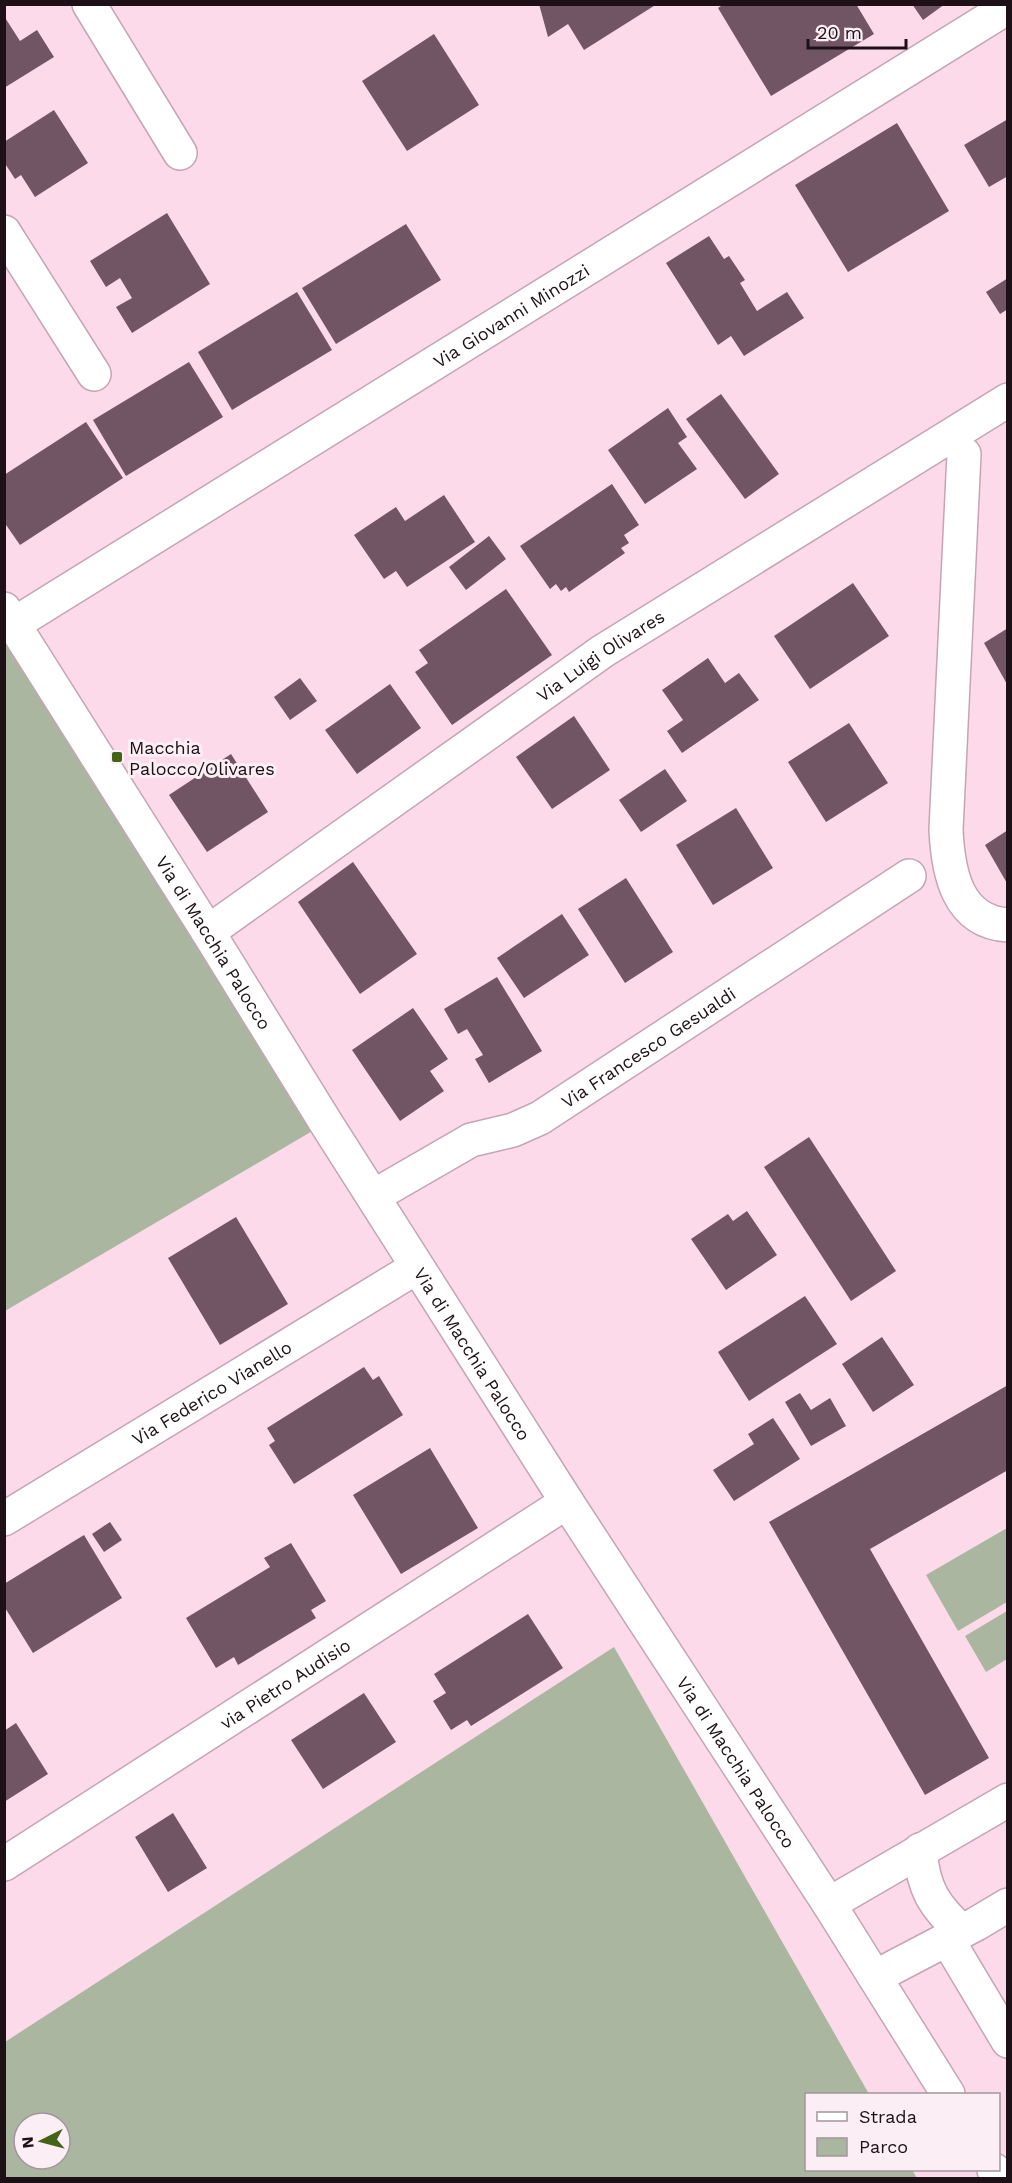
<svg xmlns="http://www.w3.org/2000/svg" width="1012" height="2183" font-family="'Work Sans',sans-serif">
<rect width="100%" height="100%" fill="#fcdaea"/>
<!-- green -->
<g fill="#abb6a0" fill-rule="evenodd">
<path d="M 4,609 L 326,1123 L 5,1311 L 4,1311 Z"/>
<path d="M 1007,1528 L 1007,1602 L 958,1631 L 926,1575 Z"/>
<path d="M 1007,1611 L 1007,1659 L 986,1672 L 965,1636 Z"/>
<path d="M 614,1647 L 869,2094 L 806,2094 L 806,2170 L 912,2170 L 917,2178 L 5,2178 L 5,2042 ZM 24,2123 L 60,2123 L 60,2159 L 24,2159 Z"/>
</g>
<!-- building -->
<g fill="#725564">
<path d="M 539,4 L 657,4 L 584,50 L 568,24 L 548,37 Z"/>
<path d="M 724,4 L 856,4 L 874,34 L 771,96 L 718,8 Z"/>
<path d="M 912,4 L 945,4 L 923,20 Z"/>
<path d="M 4,16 L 20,41 L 37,30 L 54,57 L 4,88 Z"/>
<path d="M 434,34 L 479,105 L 407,151 L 362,81 Z"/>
<path d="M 54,110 L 88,163 L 35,197 L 21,175 L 15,179 L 4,162 L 4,142 Z"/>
<path d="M 1008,119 L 1008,176 L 989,187 L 964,145 Z"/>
<path d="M 897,123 L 949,211 L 848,272 L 795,185 Z"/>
<path d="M 167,213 L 210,284 L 132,333 L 116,307 L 132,298 L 120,278 L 106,287 L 90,261 Z"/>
<path d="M 406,224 L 441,280 L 336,344 L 302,288 Z"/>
<path d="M 709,236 L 724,259 L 729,256 L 745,280 L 740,283 L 757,311 L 787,292 L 804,318 L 744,356 L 731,336 L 718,345 L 666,263 Z"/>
<path d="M 1008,278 L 1008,309 L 1000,314 L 986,292 Z"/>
<path d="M 297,292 L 332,350 L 232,410 L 198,352 Z"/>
<path d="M 189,362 L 223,417 L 126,476 L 93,420 Z"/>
<path d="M 721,394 L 779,474 L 745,499 L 686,419 Z"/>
<path d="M 668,408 L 687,437 L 678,443 L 697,469 L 645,504 L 608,450 Z"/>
<path d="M 86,422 L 123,478 L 20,545 L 4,522 L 4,475 Z"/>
<path d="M 612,484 L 639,525 L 624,535 L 629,543 L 621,548 L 625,553 L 569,592 L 566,587 L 561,591 L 556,584 L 550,589 L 520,546 Z"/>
<path d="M 444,495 L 475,542 L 407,587 L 396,571 L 384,579 L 354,535 L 396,507 L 405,521 Z"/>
<path d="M 489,536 L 506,559 L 466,590 L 449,567 Z"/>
<path d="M 853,583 L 889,636 L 810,689 L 774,636 Z"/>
<path d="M 506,589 L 552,655 L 452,725 L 415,672 L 428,663 L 419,650 Z"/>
<path d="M 1008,628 L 1008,686 L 984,643 Z"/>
<path d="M 708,658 L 725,683 L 739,673 L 759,700 L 682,753 L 667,731 L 683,720 L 662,690 Z"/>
<path d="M 300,678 L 317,701 L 290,720 L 274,697 Z"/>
<path d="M 390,684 L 421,728 L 357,774 L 325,730 Z"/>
<path d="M 574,716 L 610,770 L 552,809 L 516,757 Z"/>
<path d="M 849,723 L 888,783 L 826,822 L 788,762 Z"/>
<path d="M 231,754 L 268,812 L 207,852 L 169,795 Z"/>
<path d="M 665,769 L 687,801 L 641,832 L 619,800 Z"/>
<path d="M 736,808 L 773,868 L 713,905 L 676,845 Z"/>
<path d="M 1008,830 L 1008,885 L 985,845 Z"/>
<path d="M 353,862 L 417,954 L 360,994 L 298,902 Z"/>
<path d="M 626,878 L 673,952 L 625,983 L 578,909 Z"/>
<path d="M 562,914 L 589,955 L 524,998 L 497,958 Z"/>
<path d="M 497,977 L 542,1051 L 489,1083 L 475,1059 L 483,1055 L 467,1029 L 458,1034 L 444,1009 Z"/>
<path d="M 413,1008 L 448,1059 L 430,1071 L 444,1091 L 400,1121 L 352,1050 Z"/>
<path d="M 809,1137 L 896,1271 L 851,1301 L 764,1167 Z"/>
<path d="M 747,1211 L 777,1255 L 726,1290 L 691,1239 L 728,1214 L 733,1221 Z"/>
<path d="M 236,1217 L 288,1304 L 220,1345 L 168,1258 Z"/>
<path d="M 805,1296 L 837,1344 L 749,1401 L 718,1352 Z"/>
<path d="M 882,1337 L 914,1385 L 873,1412 L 842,1364 Z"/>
<path d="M 364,1367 L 373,1380 L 379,1376 L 403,1415 L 294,1484 L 269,1445 L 275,1441 L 267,1428 Z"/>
<path d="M 1008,1385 L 1008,1470 L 870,1549 L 989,1758 L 925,1795 L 769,1522 Z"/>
<path d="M 800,1393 L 811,1410 L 830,1398 L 846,1426 L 811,1446 L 785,1402 Z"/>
<path d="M 773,1418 L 800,1459 L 734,1501 L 713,1470 L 754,1444 L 748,1434 Z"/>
<path d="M 430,1448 L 478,1528 L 401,1574 L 353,1495 Z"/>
<path d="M 110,1522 L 122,1540 L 104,1552 L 92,1534 Z"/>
<path d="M 84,1535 L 122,1598 L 33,1653 L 4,1606 L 4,1584 Z"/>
<path d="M 291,1543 L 326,1601 L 311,1610 L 316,1618 L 238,1665 L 234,1657 L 216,1668 L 186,1618 L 270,1567 L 264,1558 Z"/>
<path d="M 528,1614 L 563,1668 L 471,1726 L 467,1720 L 451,1730 L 433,1701 L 446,1693 L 434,1674 Z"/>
<path d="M 364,1693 L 396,1742 L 323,1789 L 291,1740 Z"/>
<path d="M 16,1723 L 48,1774 L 4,1802 L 4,1731 Z"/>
<path d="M 173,1813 L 207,1868 L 168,1892 L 135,1837 Z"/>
</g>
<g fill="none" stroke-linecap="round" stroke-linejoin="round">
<!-- street casing -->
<g stroke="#c5a5b5" stroke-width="36">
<g id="street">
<path d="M 89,4 L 180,153"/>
<path d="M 4,232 L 94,374"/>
<path d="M 964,454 L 946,830 C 948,872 957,922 1008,925"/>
<path id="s1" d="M 14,624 L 1008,7"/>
<path id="s2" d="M 208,932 L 603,651 L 1008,400"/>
<path id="s3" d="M 374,1196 L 471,1140 L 513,1130 L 540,1118 L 909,876"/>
<path id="s4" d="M 4,1519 L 417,1267"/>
<path d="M 920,1850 C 923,1888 934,1907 962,1931"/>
<path id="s5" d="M 4,1864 L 567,1502"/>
<path d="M 829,1904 L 1008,1800"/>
<path d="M 947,1939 L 1008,2041"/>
<path d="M 875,1977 L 976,1924 L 1008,1905"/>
</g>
</g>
<!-- secondary casing -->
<g stroke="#c5a5b5" stroke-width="36">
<g id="secondary">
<path id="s6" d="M 4,609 L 208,932 L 326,1123 L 567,1502 L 829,1904 L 948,2094"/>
<path d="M 994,2170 L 1000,2178"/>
</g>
</g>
<!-- street -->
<use href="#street" stroke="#fff" stroke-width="33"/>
<!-- secondary -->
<use href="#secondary" stroke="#fff" stroke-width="33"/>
</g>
<!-- markers -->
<rect fill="#446317" stroke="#fbeef4" stroke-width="2" x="111" y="751" width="12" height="12" rx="3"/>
<g text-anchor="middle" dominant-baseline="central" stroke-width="6" stroke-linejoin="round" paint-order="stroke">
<!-- street labels -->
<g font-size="18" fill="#1d1117" stroke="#fbeef4">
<text stroke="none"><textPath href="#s1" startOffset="585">Via Giovanni Minozzi</textPath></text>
<text stroke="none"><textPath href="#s2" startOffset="480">Via Luigi Olivares</textPath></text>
<text stroke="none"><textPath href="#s6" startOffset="394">Via di Macchia Palocco</textPath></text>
<text stroke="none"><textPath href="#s3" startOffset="314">Via Francesco Gesualdi</textPath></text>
<text stroke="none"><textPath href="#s6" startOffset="880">Via di Macchia Palocco</textPath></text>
<text stroke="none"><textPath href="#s4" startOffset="243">Via Federico Vianello</textPath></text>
<text stroke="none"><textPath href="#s5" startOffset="334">via Pietro Audisio</textPath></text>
<text stroke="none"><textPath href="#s6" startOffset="1366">Via di Macchia Palocco</textPath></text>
</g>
<!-- poi labels -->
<g font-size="18" fill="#1d1117" stroke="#fbeef4" text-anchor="start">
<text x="129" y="747">Macchia<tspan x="129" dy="21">Palocco/Olivares</tspan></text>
</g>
</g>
<!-- border -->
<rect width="1012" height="2183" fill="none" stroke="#1d1117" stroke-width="12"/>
<!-- legend -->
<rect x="805" y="2093" width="195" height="78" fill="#fbeef4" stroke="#a2969c" stroke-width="1.5"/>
<rect x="817" y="2112" width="30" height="9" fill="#ffffff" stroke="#a2969c" stroke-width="1.5"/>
<text x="859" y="2123" font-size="18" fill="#1d1117">Strada</text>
<rect x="817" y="2138" width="30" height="18" fill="#abb6a0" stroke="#a2969c" stroke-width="1.5"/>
<text x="859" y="2153" font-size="18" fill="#1d1117">Parco</text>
<!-- north arrow -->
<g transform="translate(42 2141) rotate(264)"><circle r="28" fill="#fbeef4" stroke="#a2969c" stroke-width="1.5"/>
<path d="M0-4.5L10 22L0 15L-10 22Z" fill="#446317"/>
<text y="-9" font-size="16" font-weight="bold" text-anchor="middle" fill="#1d1117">N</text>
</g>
<!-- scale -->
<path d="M808 39v9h98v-9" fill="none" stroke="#1d1117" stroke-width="3"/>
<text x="817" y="39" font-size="18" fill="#1d1117" stroke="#fbeef4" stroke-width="4.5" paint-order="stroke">20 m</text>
</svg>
